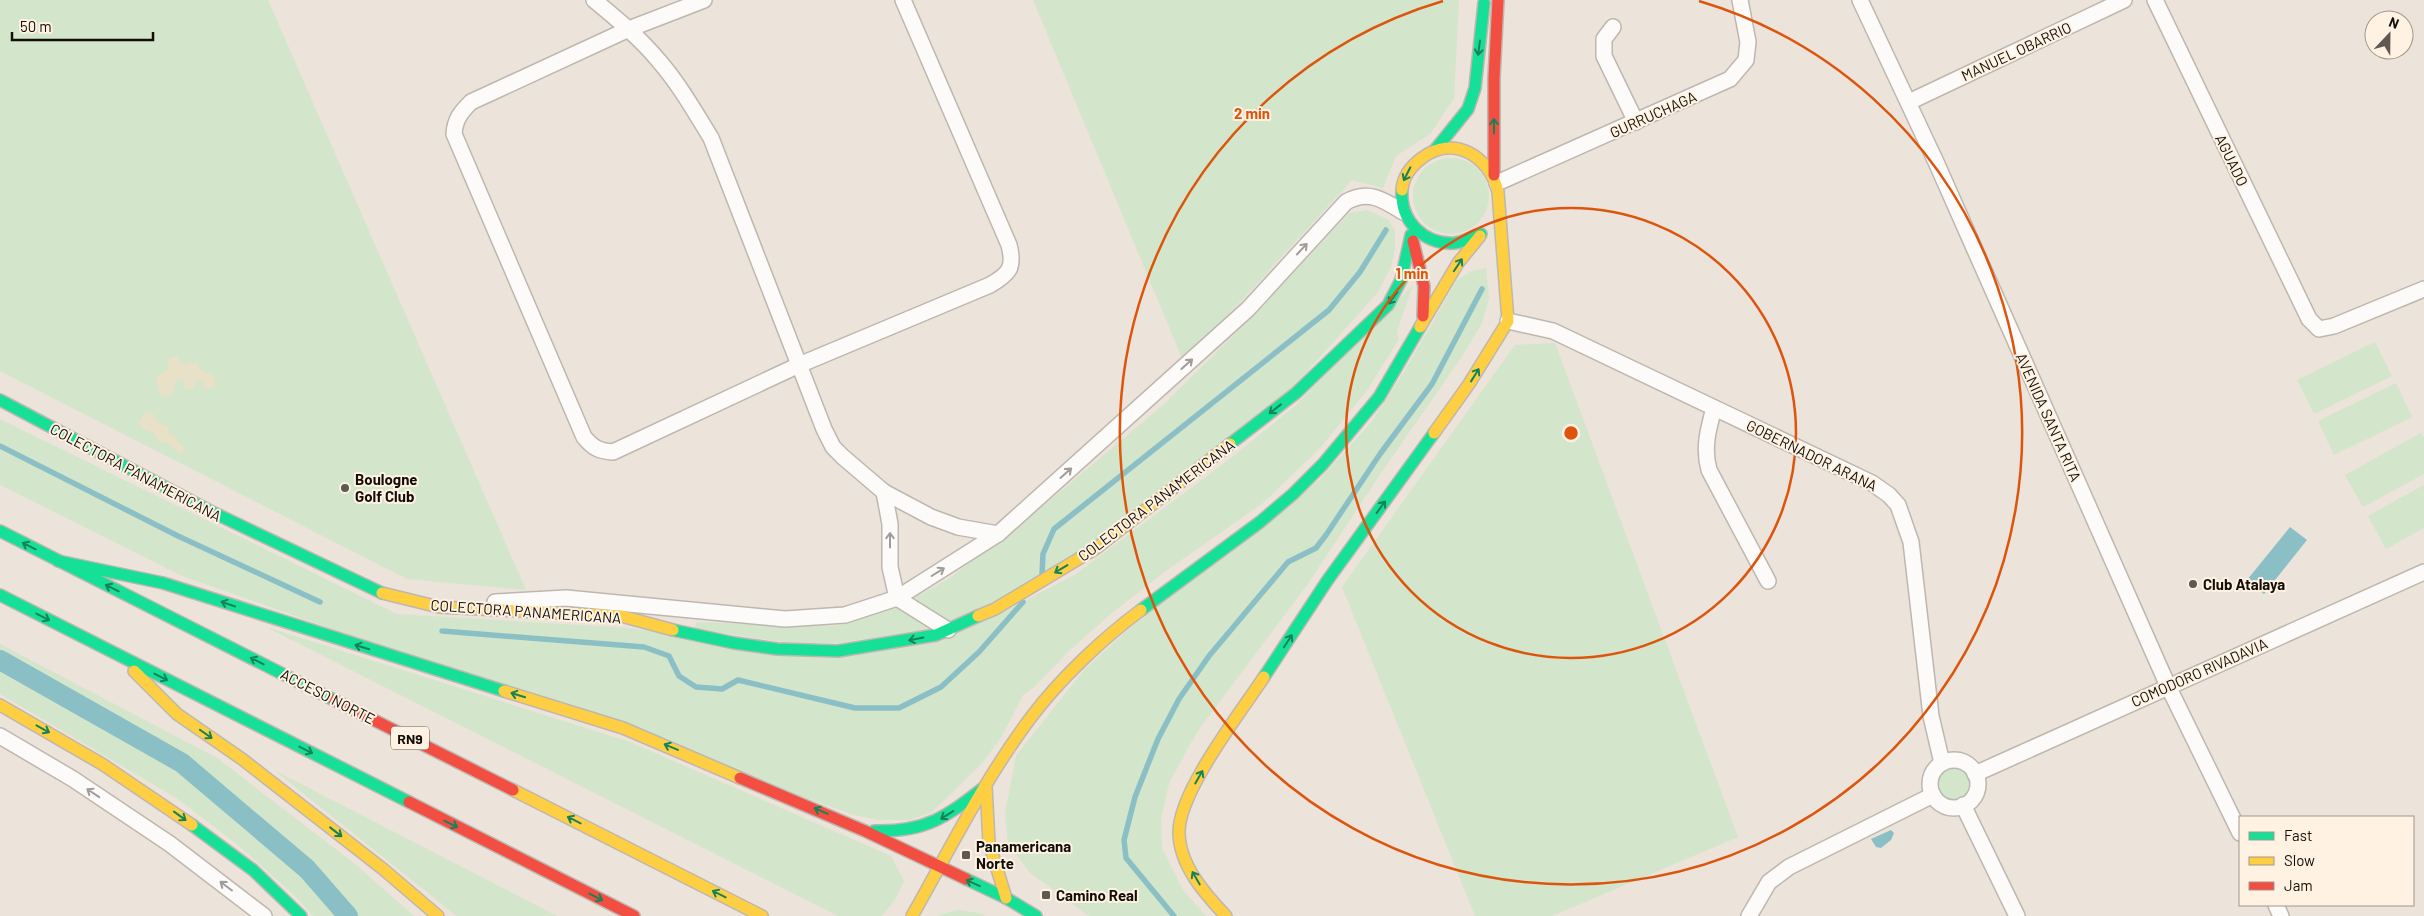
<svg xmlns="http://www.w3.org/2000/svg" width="2424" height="916" font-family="Barlow,sans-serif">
<rect width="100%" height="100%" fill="#ece3da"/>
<!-- green -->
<g fill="#d3e5ca">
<path d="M 0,0 L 268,0 L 526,590 L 407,579 L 0,371 Z"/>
<path d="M 1033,0 L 1459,0 L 1454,98 L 1430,134 L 1396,156 L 1383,188 L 1352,180 L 1184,363 Z"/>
<circle cx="1451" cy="196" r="38"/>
<path d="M 1367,210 L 1389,220 L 1395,231 L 1395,249 L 1391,267 L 1378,292 L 1294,386 L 1092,544 L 992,603 L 932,629 L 838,643 L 790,643 L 694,629 L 697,622 L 839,626 L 898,606 L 947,580 L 1055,496 L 1162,406 L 1262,307 L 1349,213 Z"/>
<path d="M 1486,268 L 1489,299 L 1482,323 L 1463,355 L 1381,473 L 1307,585 L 1197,732 L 1169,783 L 1161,819 L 1162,848 L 1183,890 L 1206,916 L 1089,916 L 1029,872 L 1008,842 L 1005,814 L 1016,756 L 1083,671 L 1133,625 L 1320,479 L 1369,425 L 1404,372 L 1457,280 L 1472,271 Z"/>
<path d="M 1413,285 L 1397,331 L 1399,339 L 1366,392 L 1319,449 L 1263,503 L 1163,573 L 1113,612 L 1071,649 L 1033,688 L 1023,695 L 1002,736 L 983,762 L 932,812 L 910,820 L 879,820 L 854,815 L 180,575 L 0,485 L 0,419 L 397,614 L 629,628 L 829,656 L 1000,614 L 1076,574 L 1231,458 L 1295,406 Z"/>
<path d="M 2375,342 L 2392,376 L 2314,414 L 2297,380 Z"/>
<path d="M 1555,343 L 1738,837 L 1552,916 L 1475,916 L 1342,587 L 1515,345 Z"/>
<path d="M 2396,383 L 2412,417 L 2334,455 L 2318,421 Z"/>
<path d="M 2421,433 L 2424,438 L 2424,474 L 2363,507 L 2345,475 Z"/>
<path d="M 2424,485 L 2424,528 L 2386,549 L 2368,516 Z"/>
<path d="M 266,627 L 630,742 L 891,856 L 904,881 L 896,898 L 882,916 L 838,916 Z"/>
<path d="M 0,644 L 217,758 L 355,864 L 414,916 L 313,916 L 294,895 L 238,845 L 178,799 L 0,694 Z"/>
<circle cx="1952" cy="784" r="17"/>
<path d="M 274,770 L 551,913 L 557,916 L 457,916 Z"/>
<path d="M 957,910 L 980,913 L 985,916 L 937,916 Z"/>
</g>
<!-- sand -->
<g fill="#e9e0c8">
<path d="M 173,356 L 178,357 L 181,364 L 185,365 L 188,362 L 198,364 L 199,369 L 214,376 L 216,380 L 214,387 L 204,390 L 203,383 L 200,380 L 194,383 L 194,388 L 189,390 L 184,388 L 184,381 L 180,379 L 176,381 L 172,395 L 162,397 L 157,388 L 156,378 L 168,368 L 168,360 Z"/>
<path d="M 150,412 L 155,415 L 158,423 L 168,426 L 169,434 L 174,435 L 179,443 L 185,447 L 184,452 L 180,454 L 169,444 L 159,441 L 153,432 C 146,431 143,429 139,423 L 144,413 Z"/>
</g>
<!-- water -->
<g fill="#8bbfc6">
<path d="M 2290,527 L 2307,540 L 2264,594 L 2247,580 Z"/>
<path d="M 1891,830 L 1894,833 L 1891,840 L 1881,848 L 1876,847 L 1871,839 Z"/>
</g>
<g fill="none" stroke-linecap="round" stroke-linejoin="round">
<!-- stream -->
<g stroke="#8bbfc6" stroke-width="5.5">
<path d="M 0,446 L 178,536 L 320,602"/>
<path d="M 1042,575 L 1043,554 L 1054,529 L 1329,310 L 1360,272 L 1386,230"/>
<path d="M 442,631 L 644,647 L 669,656 L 679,676 L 696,687 L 722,689 L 738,680 L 855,708 L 899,708 L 941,687 L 979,652 L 1023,602"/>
<path d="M 1174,916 L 1126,858 L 1124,840 L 1135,797 L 1158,739 L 1179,699 L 1209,656 L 1288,562 L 1316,548 L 1326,535 L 1380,454 L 1432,384 L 1482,289"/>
</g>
<!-- canal -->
<path stroke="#8bbfc6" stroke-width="20" d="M 0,660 L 182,763 L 307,869 L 348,916"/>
<!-- street casing -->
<g stroke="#beb7b0" stroke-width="18">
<g id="street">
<path d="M 594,0 C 617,19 640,38 659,61 C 679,84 695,112 711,138 L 824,429 L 833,447 L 843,457 L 884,492 L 931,517 L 958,527 L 998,534"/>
<path d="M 704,0 L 629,29 L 471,102 C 461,112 455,119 454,134 L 584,437 C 593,448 599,451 613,452 L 799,365 L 990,285 C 1009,274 1015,268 1009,245 L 903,0"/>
<path d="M 1860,0 L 1936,162 L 2168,686 L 2240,833"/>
<path d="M 2155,0 L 2309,319 L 2319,329 L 2334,326 L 2424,289"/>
<path d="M 1613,27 L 1604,39 L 1604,56 L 1636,122"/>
<path d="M 1909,102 L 2124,0"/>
<path d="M 1497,183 L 1730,79 L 1746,60 L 1748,42 L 1740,0"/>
<path d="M 1508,321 L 1553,331 L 1872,483 L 1889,495 L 1898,505 L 1911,542 L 1931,716 L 1942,763"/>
<path d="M 1714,408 C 1708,430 1703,448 1709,470 L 1768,581"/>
<path d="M 884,492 L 890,524 L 890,567 L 897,598 L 948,630"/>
<path d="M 495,602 L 566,598 L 785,619 L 845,615 L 897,598 L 998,534 L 1248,309 L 1346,202 C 1368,189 1384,200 1403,212"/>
<path d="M 0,736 L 73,779 L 170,844 L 264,916"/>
<circle cx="1954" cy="784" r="24"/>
<path d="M 1975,774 L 2424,572"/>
<path d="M 1963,805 L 2017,916"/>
<path d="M 2276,905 L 2281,916"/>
<path d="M 1749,916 L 1769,882 L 1789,867 L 1933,795"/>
</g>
</g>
<!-- fast casing -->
<g stroke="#beb7b0" stroke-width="14">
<g id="fast">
<path d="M 1435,150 L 1468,109 L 1475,88 L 1484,3"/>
<path d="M 1402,190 C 1400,221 1424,245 1455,243 C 1463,242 1473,237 1481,234"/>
<path d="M 0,400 L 210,511 L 382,593"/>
<path d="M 1230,444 L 1296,393 L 1388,305 L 1401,280 L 1411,235"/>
<path d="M 0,531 L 334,700"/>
<path d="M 58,561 L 163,583 L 504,691"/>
<path d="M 0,595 L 409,802"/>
<path d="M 1141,610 L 1260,522 L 1293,494 L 1323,464 L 1379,397 L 1420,327"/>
<path d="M 673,630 L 734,643 L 777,649 L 838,651 L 936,635 L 978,616"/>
<path d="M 1264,677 L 1327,581 L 1434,433"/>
<path d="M 192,825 L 253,870 L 301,916"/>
<path d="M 874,831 C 927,832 946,817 986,786"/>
<path d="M 966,879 L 1006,898 L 1036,916"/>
</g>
</g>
<!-- slow casing -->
<g stroke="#beb7b0" stroke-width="14">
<g id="slow">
<path d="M 1402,190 C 1403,177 1411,166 1422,158 C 1453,134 1490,156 1498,192 L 1508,321 L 1469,384 L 1434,433"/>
<path d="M 1420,327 L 1458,263 L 1480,236"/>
<path d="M 382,593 L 439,607 L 621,616 L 673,630"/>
<path d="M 978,616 L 995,609 L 1095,549 L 1230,444"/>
<path d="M 134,671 L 177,714 L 242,759 L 383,869 L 438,916"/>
<path d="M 504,691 L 623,728 L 740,778"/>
<path d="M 0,705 L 102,764 L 192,825"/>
<path d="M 986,786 L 989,843 L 1006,898"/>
<path d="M 513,790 L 762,916"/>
<path d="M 912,916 C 950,849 985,778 1032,716 C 1061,678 1102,639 1141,610"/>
<path d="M 1226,916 C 1205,894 1179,865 1179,832 C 1179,791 1241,712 1264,677"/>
</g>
</g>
<!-- jam casing -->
<g stroke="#beb7b0" stroke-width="14">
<g id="jam">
<path d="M 1494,175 L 1494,78 L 1498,0"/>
<path d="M 1413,241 L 1424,286 L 1423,316"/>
<path d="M 334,700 L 513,790"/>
<path d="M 740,778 L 865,831 L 966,879"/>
<path d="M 409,802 L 634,916"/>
</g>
</g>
<!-- street -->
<use href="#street" stroke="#fcfbf9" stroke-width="15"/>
<!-- fast -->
<use href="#fast" stroke="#16e098" stroke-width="11"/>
<!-- slow -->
<use href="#slow" stroke="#ffcf43" stroke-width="11"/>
<!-- jam -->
<use href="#jam" stroke="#f24e42" stroke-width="11"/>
</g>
<!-- one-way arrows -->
<defs><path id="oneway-shaft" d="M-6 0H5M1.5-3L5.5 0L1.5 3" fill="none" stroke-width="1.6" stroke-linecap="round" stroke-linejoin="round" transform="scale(1.25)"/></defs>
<g stroke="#158257">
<use href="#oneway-shaft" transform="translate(1479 48) rotate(97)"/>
<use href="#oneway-shaft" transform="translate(1494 126) rotate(-90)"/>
<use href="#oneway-shaft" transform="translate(1407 174) rotate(117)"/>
<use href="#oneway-shaft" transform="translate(1458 265) rotate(-56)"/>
<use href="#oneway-shaft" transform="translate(1393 298) rotate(127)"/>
<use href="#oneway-shaft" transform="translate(1475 375) rotate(-58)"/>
<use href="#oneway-shaft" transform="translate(1275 409) rotate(142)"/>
<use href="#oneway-shaft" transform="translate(1381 507) rotate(-54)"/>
<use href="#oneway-shaft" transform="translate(29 546) rotate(-153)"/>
<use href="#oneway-shaft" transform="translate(1061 569) rotate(149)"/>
<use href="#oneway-shaft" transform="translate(112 588) rotate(-153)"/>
<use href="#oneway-shaft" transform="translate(228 604) rotate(-161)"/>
<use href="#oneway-shaft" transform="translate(43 617) rotate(27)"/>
<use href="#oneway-shaft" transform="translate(916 639) rotate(169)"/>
<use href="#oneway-shaft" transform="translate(1288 641) rotate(-57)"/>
<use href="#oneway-shaft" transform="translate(362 647) rotate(-163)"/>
<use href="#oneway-shaft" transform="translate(257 661) rotate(-153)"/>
<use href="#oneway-shaft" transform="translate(161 677) rotate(27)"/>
<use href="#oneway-shaft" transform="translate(518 695) rotate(-163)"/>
<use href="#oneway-shaft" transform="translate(43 729) rotate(29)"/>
<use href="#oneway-shaft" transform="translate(206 734) rotate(35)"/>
<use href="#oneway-shaft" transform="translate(671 747) rotate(-157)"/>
<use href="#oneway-shaft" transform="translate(306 750) rotate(27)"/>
<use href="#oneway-shaft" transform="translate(1199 777) rotate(-60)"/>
<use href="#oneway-shaft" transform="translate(821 811) rotate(-157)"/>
<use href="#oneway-shaft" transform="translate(947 815) rotate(148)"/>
<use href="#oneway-shaft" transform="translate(180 816) rotate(36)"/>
<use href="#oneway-shaft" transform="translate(574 820) rotate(-153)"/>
<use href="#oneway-shaft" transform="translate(451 824) rotate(27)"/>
<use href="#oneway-shaft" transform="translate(336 832) rotate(38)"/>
<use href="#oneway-shaft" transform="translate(1196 878) rotate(-120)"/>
<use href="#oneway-shaft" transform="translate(973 883) rotate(-156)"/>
<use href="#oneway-shaft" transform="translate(719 894) rotate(-153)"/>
<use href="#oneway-shaft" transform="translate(596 897) rotate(27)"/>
</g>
<g stroke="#9f9c99">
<use href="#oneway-shaft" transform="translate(1302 249) rotate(-47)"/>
<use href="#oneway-shaft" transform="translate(1187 364) rotate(-42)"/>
<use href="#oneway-shaft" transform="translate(1066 473) rotate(-42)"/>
<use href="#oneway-shaft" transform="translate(890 540) rotate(-90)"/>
<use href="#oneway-shaft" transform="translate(938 572) rotate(-32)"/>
<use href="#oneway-shaft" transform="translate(93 793) rotate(-146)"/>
<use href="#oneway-shaft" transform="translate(226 886) rotate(-143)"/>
</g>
<!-- distance rings -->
<g fill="none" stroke="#dd550c" stroke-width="2.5">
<circle cx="1571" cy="433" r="225"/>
<path d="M1699 1A451 451 0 1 1 1443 1"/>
</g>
<!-- markers -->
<g fill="#5f5952" stroke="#fff2e3" stroke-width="2">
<circle cx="345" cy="488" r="5"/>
<circle cx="2193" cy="584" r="5"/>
<rect x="961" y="850" width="10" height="10" rx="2.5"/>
<rect x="1041" y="890" width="10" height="10" rx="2.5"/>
</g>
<g text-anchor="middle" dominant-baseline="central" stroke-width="4" stroke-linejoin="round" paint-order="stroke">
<!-- shield labels -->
<rect fill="#fff2e3" stroke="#5a524a" stroke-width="1" x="391" y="726.5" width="38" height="23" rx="4"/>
<g font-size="14" font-weight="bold" fill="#130e08">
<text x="410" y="738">RN9</text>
</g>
<!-- street labels -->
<g font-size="15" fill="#130e08" stroke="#fff2e3">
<text transform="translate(2016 51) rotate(-25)">MANUEL OBARRIO</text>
<text transform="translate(1653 114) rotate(-24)">GURRUCHAGA</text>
<text transform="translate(2232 160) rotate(64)">AGUADO</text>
<text transform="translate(2049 417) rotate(66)">AVENIDA SANTA RITA</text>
<text transform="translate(1812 455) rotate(26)">GOBERNADOR ARANA</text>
<text transform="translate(136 472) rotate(28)">COLECTORA PANAMERICANA</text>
<text transform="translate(1156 500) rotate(-37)">COLECTORA PANAMERICANA</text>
<text transform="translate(526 611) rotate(4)">COLECTORA PANAMERICANA</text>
<text transform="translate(2199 672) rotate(-24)">COMODORO RIVADAVIA</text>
<text transform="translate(328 696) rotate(27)">ACCESO NORTE</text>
</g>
<!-- poi labels -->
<g font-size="15" font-weight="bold" fill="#130e08" stroke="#fff2e3" text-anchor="start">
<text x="355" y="479">Boulogne<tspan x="355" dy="17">Golf Club</tspan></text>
<text x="2203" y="584">Club Atalaya</text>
<text x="976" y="846">Panamericana<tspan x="976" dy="17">Norte</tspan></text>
<text x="1056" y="895">Camino Real</text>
</g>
</g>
<circle cx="1571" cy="433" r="8" fill="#dd550c" stroke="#fff2e3" stroke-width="2.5"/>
<g font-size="15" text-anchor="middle" font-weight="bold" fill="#dd550c" stroke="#fff2e3" stroke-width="4" stroke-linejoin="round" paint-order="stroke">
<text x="1252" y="119">2 min</text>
<text x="1412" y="279">1 min</text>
</g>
<!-- legend -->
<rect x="2239" y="816" width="175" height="90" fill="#fff2e3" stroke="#a1978b"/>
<rect x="2249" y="832" width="25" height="8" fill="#16e098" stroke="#a1978b"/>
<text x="2284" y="841" font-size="15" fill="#130e08">Fast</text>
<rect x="2249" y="857" width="25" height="8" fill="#ffcf43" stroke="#a1978b"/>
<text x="2284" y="866" font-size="15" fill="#130e08">Slow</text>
<rect x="2249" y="882" width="25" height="8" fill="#f24e42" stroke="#a1978b"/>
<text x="2284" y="891" font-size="15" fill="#130e08">Jam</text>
<!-- north arrow -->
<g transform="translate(2389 35) rotate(22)"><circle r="24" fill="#fff2e3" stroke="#a1978b"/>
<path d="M0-4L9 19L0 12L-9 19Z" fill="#5f5952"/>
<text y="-8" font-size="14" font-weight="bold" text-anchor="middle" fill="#130e08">N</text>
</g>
<!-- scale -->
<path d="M12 32v8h141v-8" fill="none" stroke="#130e08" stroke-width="2.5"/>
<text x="20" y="32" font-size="15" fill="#130e08" stroke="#fff2e3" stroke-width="4" paint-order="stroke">50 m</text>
</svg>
